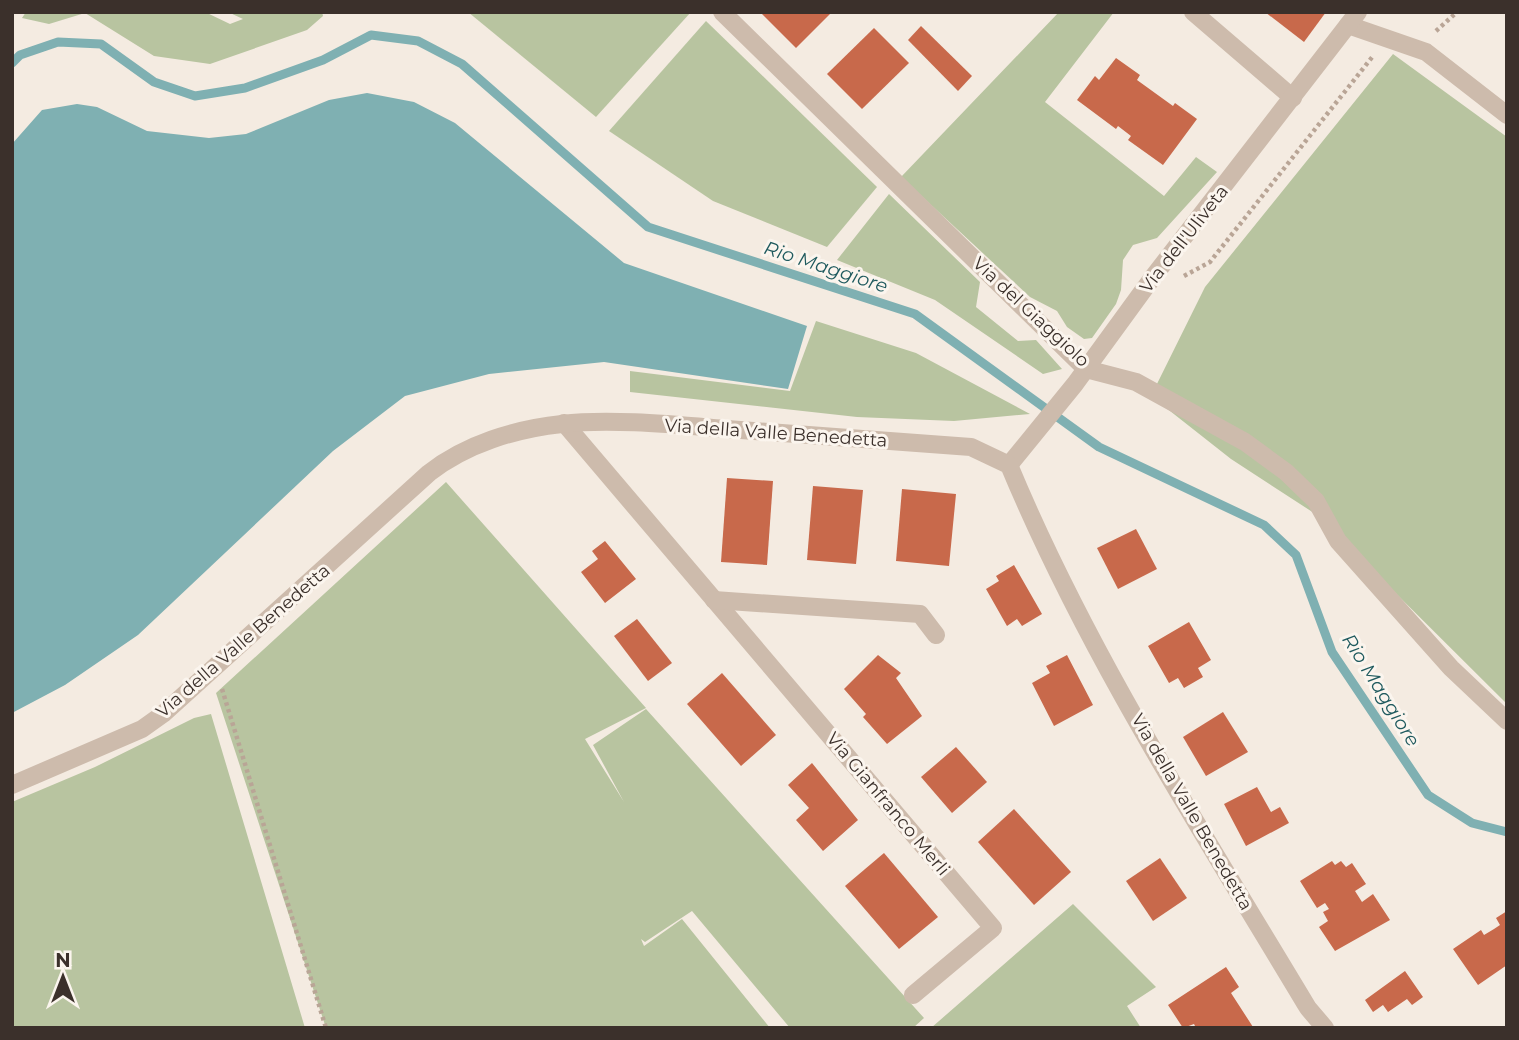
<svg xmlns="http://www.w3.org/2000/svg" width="1519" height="1040" font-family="Montserrat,sans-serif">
<rect width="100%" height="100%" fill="#f4ebe1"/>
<!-- green -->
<g fill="#b8c4a0">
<path d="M 26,12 L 205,12 L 230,24 L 243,19 L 228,12 L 322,12 L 323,16 L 307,30 L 210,64 L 154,56 L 85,13 L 49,24 L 22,18 Z"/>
<path d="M 468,12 L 691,12 L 596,117 Z"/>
<path d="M 1059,12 L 1114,12 L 1045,102 L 1164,196 L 1196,157 L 1217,172 L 1157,238 L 1133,245 L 1123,260 L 1121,290 L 1116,304 L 1092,338 L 1084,339 L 1067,327 L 1057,311 L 1030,297 L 901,177 Z"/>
<path d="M 706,21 L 877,187 L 827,247 L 713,201 L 609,131 Z"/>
<path d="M 1393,54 L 1507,137 L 1507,704 L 1317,515 L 1231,459 L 1151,396 L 1205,287 Z"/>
<path d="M 889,194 L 980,282 L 976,307 L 1018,341 L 1036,340 L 1062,369 L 1043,374 L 935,300 L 837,260 Z"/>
<path d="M 816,321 L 916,353 L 1030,414 L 954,421 L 857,417 L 630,392 L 630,371 L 790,391 Z"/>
<path d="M 446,482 L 646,708 L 585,739 L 624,802 L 593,745 L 646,709 L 924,1018 L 913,1028 L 790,1028 L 692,911 L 645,942 L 641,939 L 644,946 L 682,919 L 770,1028 L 326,1028 L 216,693 Z"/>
<path d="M 211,714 L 305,1028 L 12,1028 L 12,802 L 95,767 L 194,718 Z"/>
<path d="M 1073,904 L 1156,987 L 1127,1006 L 1141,1028 L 931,1028 Z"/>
</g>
<!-- water -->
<path fill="#7fb0b2" d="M 367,93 L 414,102 L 455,123 L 624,263 L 807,326 L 788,389 L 604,362 L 489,374 L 405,396 L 333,451 L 138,635 L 65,685 L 12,713 L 12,144 L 42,110 L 77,104 L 97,107 L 147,131 L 209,138 L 246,134 L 329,100 Z"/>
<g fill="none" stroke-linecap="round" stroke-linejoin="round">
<!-- stream -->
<path stroke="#7fb0b2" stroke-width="9" d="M 12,63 L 20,55 L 58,42 L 101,44 L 154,82 L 195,96 L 245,88 L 323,60 L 371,35 L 418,41 L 462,64 L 648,227 L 915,314 L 1099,447 L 1264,525 L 1296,555 L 1332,652 L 1428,795 L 1472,823 L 1507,832"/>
</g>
<!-- building -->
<g fill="#c8694b">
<path d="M 760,12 L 832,12 L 796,48 Z"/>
<path d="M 1265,12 L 1326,12 L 1304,42 Z"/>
<path d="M 921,26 L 972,76 L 958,91 L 908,40 Z"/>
<path d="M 874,28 L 909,63 L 862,109 L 827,74 Z"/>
<path d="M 1116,58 L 1140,75 L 1137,80 L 1173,106 L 1175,103 L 1197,119 L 1163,165 L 1128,140 L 1131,136 L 1118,126 L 1116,129 L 1077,100 L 1095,76 L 1099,80 Z"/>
<path d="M 727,478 L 773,481 L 767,565 L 721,562 Z"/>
<path d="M 813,486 L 863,490 L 856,564 L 807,560 Z"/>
<path d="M 902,489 L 956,494 L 949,566 L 896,561 Z"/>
<path d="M 1136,529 L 1157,569 L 1118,589 L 1097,548 Z"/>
<path d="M 605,541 L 636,579 L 605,603 L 581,572 L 598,559 L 592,551 Z"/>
<path d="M 1014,565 L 1042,614 L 1022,626 L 1017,619 L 1007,626 L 986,589 L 999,581 L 996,576 Z"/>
<path d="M 637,619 L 672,663 L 648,681 L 614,636 Z"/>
<path d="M 1189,622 L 1211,660 L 1198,668 L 1203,677 L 1184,688 L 1178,678 L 1169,683 L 1148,646 Z"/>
<path d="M 878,655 L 901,673 L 896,678 L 922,716 L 887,744 L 863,717 L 866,714 L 844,689 Z"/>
<path d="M 1067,655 L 1093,705 L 1054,726 L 1032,683 L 1050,673 L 1046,666 Z"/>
<path d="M 722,673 L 776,735 L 741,766 L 687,704 Z"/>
<path d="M 1223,712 L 1248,752 L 1206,776 L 1183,737 Z"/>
<path d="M 956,747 L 987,782 L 952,813 L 921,777 Z"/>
<path d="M 812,763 L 858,820 L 823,851 L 796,820 L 809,808 L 788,785 Z"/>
<path d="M 1257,787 L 1271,812 L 1280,807 L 1289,823 L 1246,846 L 1224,804 Z"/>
<path d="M 1014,809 L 1071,872 L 1034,905 L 978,842 Z"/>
<path d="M 884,853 L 938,917 L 899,949 L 845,886 Z"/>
<path d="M 1160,858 L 1187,898 L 1153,921 L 1126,881 Z"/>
<path d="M 1332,861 L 1335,865 L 1341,861 L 1346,867 L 1352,863 L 1366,884 L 1355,891 L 1362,902 L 1373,894 L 1390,920 L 1335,951 L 1319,927 L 1328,921 L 1323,912 L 1329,909 L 1325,903 L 1317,908 L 1300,881 Z"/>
<path d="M 1507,911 L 1507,965 L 1478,985 L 1453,949 L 1481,930 L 1484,935 L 1494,929 L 1500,925 L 1496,918 Z"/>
<path d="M 1226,967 L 1239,987 L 1231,993 L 1253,1027 L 1196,1028 L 1194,1024 L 1183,1028 L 1168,1005 Z"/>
<path d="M 1405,971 L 1423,997 L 1412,1005 L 1407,999 L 1388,1012 L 1383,1005 L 1373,1012 L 1365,1000 Z"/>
</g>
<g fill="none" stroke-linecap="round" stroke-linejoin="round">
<!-- path -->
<g stroke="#b9a596" stroke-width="4.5" stroke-dasharray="3.5 3.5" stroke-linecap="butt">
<path d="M 1436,31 L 1457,12"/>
<path d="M 1184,276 L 1210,262 L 1373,56"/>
<path d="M 222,689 L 326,1028"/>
</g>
<!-- minor -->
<g stroke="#cdbbac" stroke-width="18">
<path d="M 722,12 L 1086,369 L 1136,382 L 1245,442 L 1286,472 L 1316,501 L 1338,541 L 1451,668 L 1507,721"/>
<path d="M 1193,12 L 1293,98"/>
<path d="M 1348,25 L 1426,52 L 1507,115"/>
<path d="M 564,423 L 993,928 L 913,995"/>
<path d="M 1009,465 L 1075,384 L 1153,277 L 1358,12"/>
<path d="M 714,600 L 920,614 L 936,635"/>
<path d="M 12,785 L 142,729 L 163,714 L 429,473 C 466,444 515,429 562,424 C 610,418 678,425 727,429 C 808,435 890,441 971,447 L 1009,465 C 1088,655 1202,831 1308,1008 L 1325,1028"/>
</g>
</g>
<g text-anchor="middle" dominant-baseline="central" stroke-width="6" stroke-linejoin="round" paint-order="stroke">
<!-- street labels -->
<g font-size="18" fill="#3b302b" stroke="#fbf5ee">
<text transform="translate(1184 239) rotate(-52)">Via dell'Uliveta</text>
<text transform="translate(1031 312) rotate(43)">Via del Giaggiolo</text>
<text transform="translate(776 433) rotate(4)">Via della Valle Benedetta</text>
<text transform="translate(243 641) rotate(-41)">Via della Valle Benedetta</text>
<text transform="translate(888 804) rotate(50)">Via Gianfranco Merli</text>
<text transform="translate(1192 812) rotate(60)">Via della Valle Benedetta</text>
</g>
<!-- water labels -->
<g font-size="19" font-style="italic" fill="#1f5a5e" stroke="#fbf5ee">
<text transform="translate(826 267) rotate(18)">Rio Maggiore</text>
<text transform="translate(1381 690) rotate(58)">Rio Maggiore</text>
</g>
</g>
<!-- border -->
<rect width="1519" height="1040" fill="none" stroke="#3b302b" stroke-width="28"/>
<!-- north arrow -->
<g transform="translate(63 977)" stroke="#fbf5ee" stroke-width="5" paint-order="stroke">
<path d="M0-5L12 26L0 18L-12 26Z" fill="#3b302b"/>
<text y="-10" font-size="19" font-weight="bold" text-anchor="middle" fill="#3b302b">N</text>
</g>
</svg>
